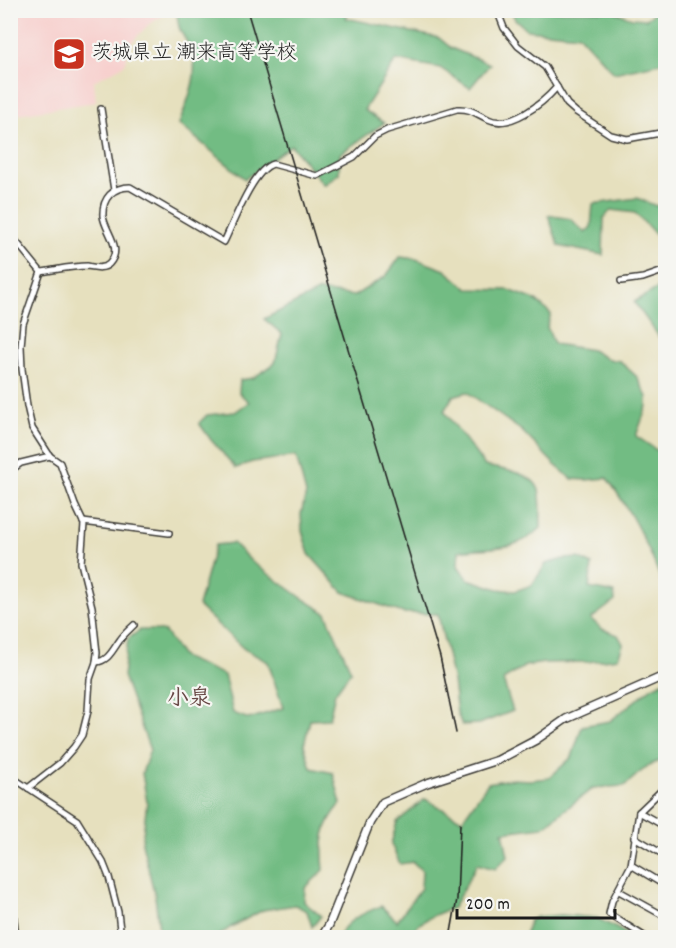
<svg xmlns="http://www.w3.org/2000/svg" width="676" height="948" font-family="Dekko,'Klee One',sans-serif">
<rect width="100%" height="100%" fill="#f6f6f2"/>
<filter id="ink" filterUnits="userSpaceOnUse"><feTurbulence type="fractalNoise" baseFrequency=".0167" numOctaves="2"/><feDisplacementMap in="SourceGraphic" scale="12" xChannelSelector="R" yChannelSelector="G"/><feConvolveMatrix kernelMatrix="1 2 1 2 8 2 1 2 1" color-interpolation-filters="sRGB"/></filter>
<filter id="wash" filterUnits="userSpaceOnUse"><feTurbulence type="fractalNoise" baseFrequency=".008" numOctaves="4" result="noise"/><feDisplacementMap in="SourceGraphic" scale="24" xChannelSelector="R" yChannelSelector="G"/><feGaussianBlur stdDeviation="1.35" result="paint"/><feColorMatrix in="noise" values="0 0 0 0 0 0 0 0 0 0 0 0 0 0 0 0 0 1.4 0 .05"/><feComposite in="paint" operator="in"/></filter>
<g filter="url(#wash)">
<rect width="100%" height="100%" fill="#e6e0be"/>
<!-- built -->
<path fill="#f7d0ce" d="M 11,10 L 172,10 L 172,11 L 149,24 L 131,43 L 124,65 L 94,81 L 96,102 L 11,115 Z"/>
<!-- forest -->
<g fill="#72bc83" stroke="#476c50" stroke-width="1.5">
<path d="M 177,11 L 349,11 L 346,18 L 439,38 L 451,48 L 490,64 L 470,88 L 440,68 L 396,60 L 364,110 L 384,123 L 340,154 L 339,173 L 324,185 L 291,145 L 245,179 L 179,124 C 187,102 201,73 191,50 C 182,31 178,33 177,11 Z"/>
<path d="M 511,11 L 612,11 L 632,18 L 646,19 L 652,15 L 653,11 L 665,11 L 665,62 L 614,73 L 579,35 L 527,30 L 515,19 Z"/>
<path d="M 637,198 L 656,206 L 665,203 L 665,237 L 658,237 L 635,213 L 611,210 L 604,218 L 603,255 L 559,246 L 548,215 L 571,219 L 585,233 L 591,227 L 593,204 Z"/>
<path d="M 400,257 L 416,259 L 445,270 L 468,289 L 509,290 L 535,300 L 551,314 L 547,327 L 554,344 L 592,350 L 607,359 L 620,361 L 637,377 L 647,397 L 647,406 L 636,436 L 665,456 L 665,591 C 651,550 632,513 607,478 L 586,480 L 572,479 L 555,465 L 522,431 L 467,392 L 453,396 L 444,411 L 485,466 C 501,470 532,471 539,490 C 542,501 540,517 541,528 C 514,553 493,546 459,551 L 458,566 L 468,579 L 498,589 L 515,591 L 532,585 L 546,564 L 563,559 L 579,558 L 592,565 L 589,588 L 614,593 L 615,601 L 591,619 L 602,629 L 618,635 L 623,644 L 618,658 L 587,662 L 544,663 L 525,666 L 503,680 L 513,711 L 479,724 L 462,725 L 457,713 L 453,681 L 438,614 L 403,613 L 343,592 L 309,554 L 302,531 L 301,514 L 306,494 L 296,456 L 252,462 L 236,468 L 211,440 L 199,423 L 207,415 L 235,412 L 249,402 L 239,393 L 240,380 L 253,378 L 275,363 L 282,334 L 264,319 L 319,291 L 354,296 L 386,276 Z"/>
<path d="M 665,284 L 665,345 L 634,302 Z"/>
<path d="M 233,543 L 252,562 L 302,598 L 326,613 L 351,671 L 335,693 L 329,719 L 310,720 L 304,745 L 311,768 L 333,773 L 341,804 C 322,825 321,843 324,870 L 305,888 L 304,902 L 321,916 L 312,927 L 307,911 L 295,905 L 263,910 L 231,927 L 217,937 L 160,937 L 155,896 L 142,843 L 147,802 L 142,773 L 150,750 L 123,676 L 128,639 L 140,630 L 155,630 L 165,632 L 182,657 L 224,675 L 233,713 L 249,719 L 283,708 L 268,662 L 244,649 L 198,606 L 215,545 Z"/>
<path d="M 665,681 L 665,759 L 649,765 L 624,786 L 593,788 L 543,827 L 503,832 L 508,856 L 495,869 L 477,864 L 453,908 C 435,914 418,921 408,937 L 338,937 C 346,920 364,913 381,906 L 397,921 L 421,888 L 422,871 L 413,862 L 400,864 L 391,844 L 397,822 L 425,799 L 462,820 L 488,783 L 510,779 L 530,780 L 549,778 L 572,757 L 582,726 L 610,721 L 652,687 Z"/>
<path d="M 561,915 L 597,918 L 633,937 L 524,937 L 530,920 L 537,917 Z"/>
</g>
</g>
<g filter="url(#ink)">
<g fill="none" stroke-linecap="round" stroke-linejoin="round">
<!-- minor casing -->
<g stroke="#3a3934" stroke-width="8">
<g id="minor">
<path d="M 497,10 L 504,28 L 518,46 L 545,67 L 567,104 L 576,112 L 611,135 L 627,139 L 666,132"/>
<path d="M 101,109 L 114,190"/>
<path d="M 10,234 L 41,272 L 23,324 L 21,346 L 22,369 L 27,406 L 32,428 L 50,456 L 60,463 L 75,505 L 84,524 L 81,563 L 92,607 L 97,653 L 96,662 L 90,679 L 88,711 L 82,735 L 74,747 L 60,763 L 28,788"/>
<path d="M 41,272 C 56,270 71,266 87,266 C 94,267 103,270 109,264 C 124,248 105,232 103,216 C 102,198 113,187 130,187 L 224,242 C 233,224 253,169 273,164 L 317,176 L 354,157 L 375,136 L 387,130 L 457,109 C 471,108 476,114 488,119 C 510,130 543,103 557,87"/>
<path d="M 621,281 L 643,278 L 666,270"/>
<path d="M 10,471 L 21,463 L 50,456"/>
<path d="M 83,522 L 169,533"/>
<path d="M 96,662 C 109,661 113,649 120,640 C 124,634 129,630 134,625"/>
<path d="M 10,776 L 77,820 L 103,862 L 109,877 L 118,912 L 121,938"/>
<path d="M 639,812 L 666,827"/>
<path d="M 634,837 L 666,856"/>
<path d="M 631,865 L 666,886"/>
<path d="M 619,891 L 666,917"/>
<path d="M 647,938 L 609,914 L 612,901 L 631,865 L 639,812 L 666,786"/>
</g>
</g>
<!-- tertiary casing -->
<g stroke="#3a3934" stroke-width="10">
<path id="tertiary" d="M 321,938 L 329,925 L 370,822 L 383,802 L 427,783 L 498,760 L 536,740 L 566,719 L 666,675"/>
</g>
<!-- trunk casing -->
<g stroke="#3a3934" stroke-width="12">
<path id="trunk" d="M 10,902 L 14,938"/>
</g>
<!-- minor -->
<use href="#minor" stroke="#fff" stroke-width="5"/>
<!-- tertiary -->
<use href="#tertiary" stroke="#fff" stroke-width="7"/>
<!-- trunk -->
<use href="#trunk" stroke="#fff" stroke-width="9"/>
<!-- rail -->
<g stroke="#1c1c1c" stroke-width="1.5">
<path d="M 247,10 L 440,657 L 456,733"/>
<path d="M 450,938 L 457,899 L 460,824"/>
</g>
</g>
</g>
<!-- icons -->
<defs>
<g id="school-square" transform="scale(1.725)"><rect x="-9" y="-9" width="18" height="18" rx="4" fill="#c8321e" stroke="#f6f6f2"/><path d="M0-5L7-2L0 1L-7-2ZM-4 1L0 2.5L4 1V4Q0 6-4 4Z" fill="#fff"/></g>
</defs>
<g fill-rule="evenodd">
<use href="#school-square" x="69" y="54"/>
</g>
<g text-anchor="middle" dominant-baseline="central" stroke-width="4.5" stroke-linejoin="round" paint-order="stroke">
<!-- poi labels -->
<g font-size="20" fill="#1c1c1c" stroke="#f6f6f2" text-anchor="start">
<text x="92" y="54">茨城県立 潮来高等学校</text>
</g>
<!-- quarter labels -->
<g font-size="22" font-weight="bold" fill="#694946" stroke="#f6f6f2">
<text x="189" y="699">小泉</text>
</g>
</g>
<!-- margin -->
<rect width="676" height="948" fill="none" stroke="#f6f6f2" stroke-width="36"/>
<!-- scale -->
<path d="M457 909v9h158v-9" fill="none" stroke="#1c1c1c" stroke-width="3"/>
<text x="466" y="909" font-size="18" fill="#1c1c1c" stroke="#f6f6f2" stroke-width="4.5" paint-order="stroke">200 m</text>
</svg>
